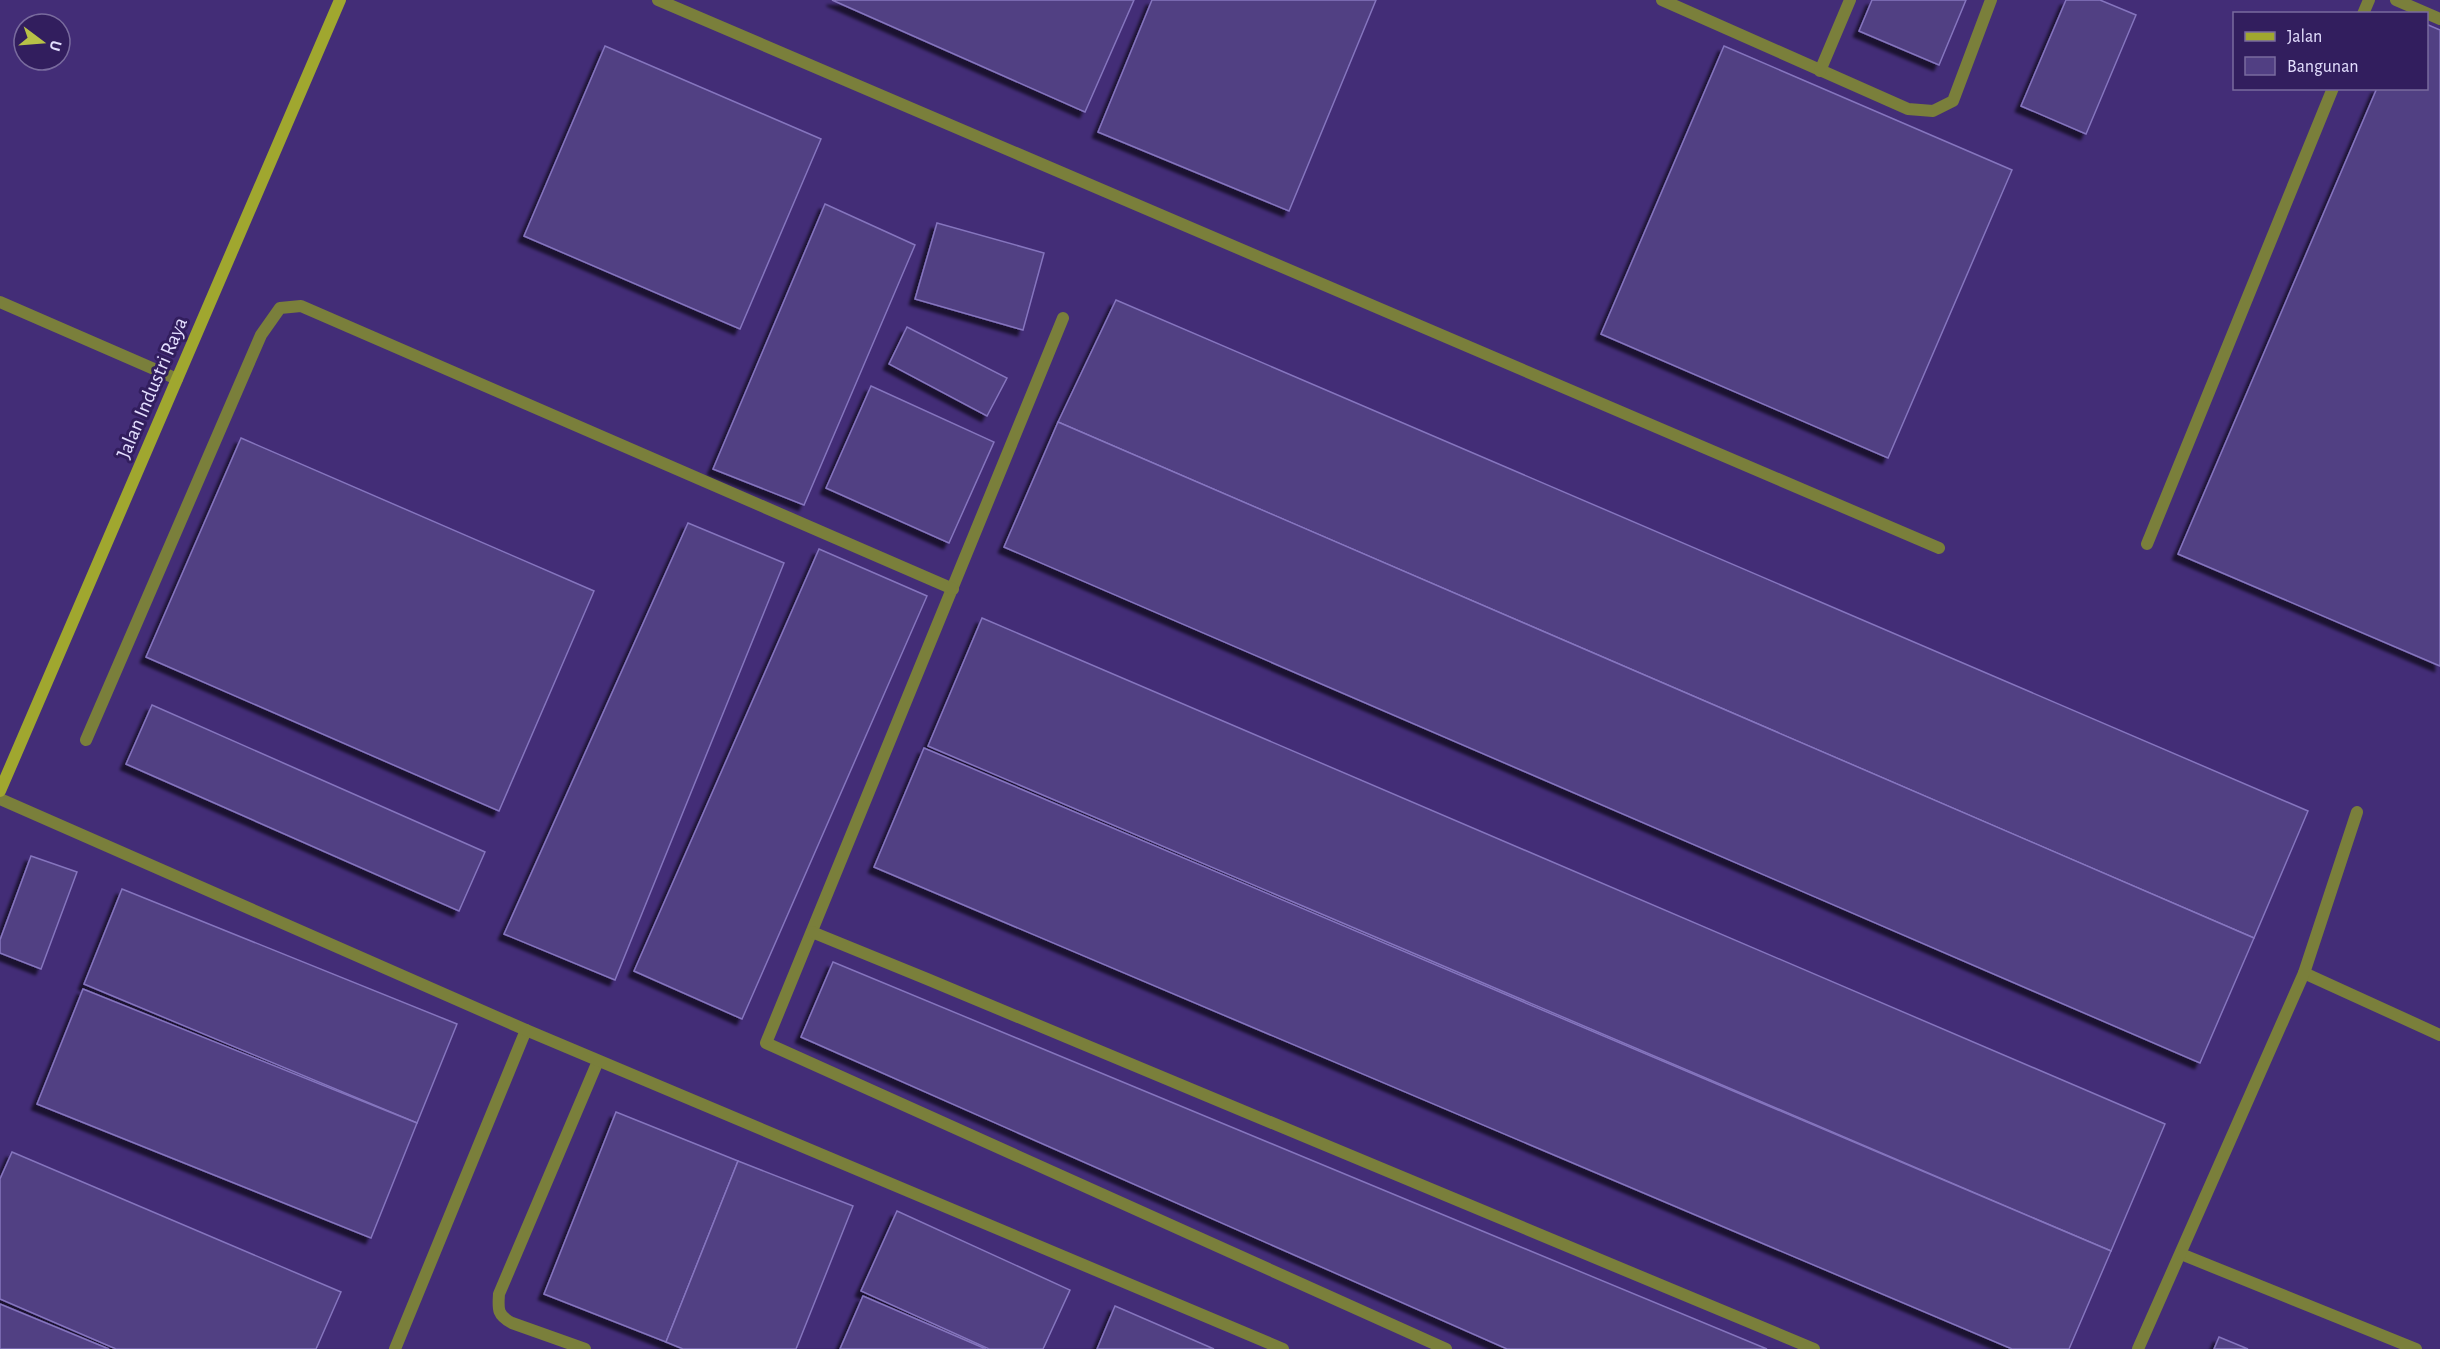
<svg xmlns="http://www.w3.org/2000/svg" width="2440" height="1349" font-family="'Alegreya Sans',sans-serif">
<defs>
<filter id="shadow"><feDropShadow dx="-5.5" dy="5.5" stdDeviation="1.5" flood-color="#0009"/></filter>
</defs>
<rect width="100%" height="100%" fill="#3c296a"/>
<!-- built -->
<path fill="#432d77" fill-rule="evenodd" d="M 0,0 L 2440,0 L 2440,1349 L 0,1349 ZM 2234,14 L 2426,14 L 2426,88 L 2234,88 ZM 24,24 L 60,24 L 60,60 L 24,60 Z"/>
<!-- building -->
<g fill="#513f83" stroke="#8575be" stroke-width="1.5" filter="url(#shadow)">
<path d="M 832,0 L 1134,0 L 1085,112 Z"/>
<path d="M 1152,0 L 1376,0 L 1289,211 L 1098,132 Z"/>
<path d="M 1872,0 L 1966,0 L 1939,65 L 1859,31 Z"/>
<path d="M 2066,0 L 2100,0 L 2136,15 L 2086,134 L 2021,106 Z"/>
<path d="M 2426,24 L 2440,30 L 2440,666 L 2178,554 L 2377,88 L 2426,88 Z"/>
<path d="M 605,46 L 821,139 L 740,329 L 524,236 Z"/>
<path d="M 1724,46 L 2012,170 L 1888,458 L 1601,334 Z"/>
<path d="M 825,204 L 915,245 L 804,505 L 713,469 Z"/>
<path d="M 937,223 L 1044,253 L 1023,330 L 915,299 Z"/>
<path d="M 1116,300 L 2308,811 L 2254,938 L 1058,422 Z"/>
<path d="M 907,327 L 1007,378 L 987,416 L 889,364 Z"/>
<path d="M 871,386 L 994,442 L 949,543 L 826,488 Z"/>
<path d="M 1058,422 L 2254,938 L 2200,1063 L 1004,547 Z"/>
<path d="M 241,438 L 594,591 L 499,811 L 146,657 Z"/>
<path d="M 688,523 L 784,563 L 615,980 L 504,934 Z"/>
<path d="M 819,549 L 927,596 L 742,1019 L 634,971 Z"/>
<path d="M 982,618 L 2165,1124 L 2111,1251 L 928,746 Z"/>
<path d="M 152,705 L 485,852 L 459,911 L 126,764 Z"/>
<path d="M 924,748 L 2111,1251 L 2069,1349 L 2012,1349 L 874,867 Z"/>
<path d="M 31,856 L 77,872 L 41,969 L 0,953 L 0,940 Z"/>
<path d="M 122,889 L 457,1024 L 417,1123 L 84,984 Z"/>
<path d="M 833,962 L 1767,1349 L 1507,1349 L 801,1037 Z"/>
<path d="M 83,989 L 417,1123 L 371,1238 L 37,1104 Z"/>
<path d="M 616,1112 L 738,1161 L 666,1342 L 544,1294 Z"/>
<path d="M 12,1152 L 341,1292 L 316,1349 L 116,1349 L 0,1299 L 0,1179 Z"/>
<path d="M 738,1161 L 853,1206 L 796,1349 L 683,1349 L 666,1342 Z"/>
<path d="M 897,1211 L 1070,1290 L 1043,1349 L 989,1349 L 861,1291 Z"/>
<path d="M 863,1296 L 986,1349 L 840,1349 Z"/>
<path d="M 0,1304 L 109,1349 L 0,1349 Z"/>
<path d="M 1115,1306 L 1214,1349 L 1097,1349 Z"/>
<path d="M 2219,1337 L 2248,1349 L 2214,1349 Z"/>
</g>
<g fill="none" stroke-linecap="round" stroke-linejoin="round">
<!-- lane -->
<g stroke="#7a7f3b" stroke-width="12">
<path d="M 658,0 L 1939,548"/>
<path d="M 1662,0 L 1908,109 L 1933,111 L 1953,101 L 1991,0"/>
<path d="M 2396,0 L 2440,19"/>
<path d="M 2363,14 L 2369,0"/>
<path d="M 1820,71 L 1850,0"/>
<path d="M 0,302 L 177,379"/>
<path d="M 1063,318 L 766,1043 L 1446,1349"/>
<path d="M 2147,544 L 2333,88"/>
<path d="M 86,740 L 261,335 L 280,308 L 301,306 L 953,589"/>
<path d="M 812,932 C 1147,1068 1479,1211 1814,1349"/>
<path d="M 2304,973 L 2440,1035"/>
<path d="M 2181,1254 L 2416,1349"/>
<path d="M 395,1349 L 526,1030"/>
<path d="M 585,1349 L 512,1323 C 497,1315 498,1309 499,1294 L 598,1061"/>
<path d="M 2138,1349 L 2304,973 L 2357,812"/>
</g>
<!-- street -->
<path stroke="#7a7f3b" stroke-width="12" d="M 0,799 L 526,1030 L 1283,1349"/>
<!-- secondary -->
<path stroke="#a0a72f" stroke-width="12" d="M 0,791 L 340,0"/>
</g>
<g text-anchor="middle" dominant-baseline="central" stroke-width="6" stroke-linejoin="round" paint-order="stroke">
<!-- street labels -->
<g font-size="21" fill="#e3defe" stroke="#321e5e">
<text transform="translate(152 388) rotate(-67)">Jalan Industri Raya</text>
</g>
</g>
<!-- legend -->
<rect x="2233" y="12" width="195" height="78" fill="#321e5e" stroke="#796b9e" stroke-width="1.5"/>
<rect x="2245" y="32" width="30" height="9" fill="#a0a72f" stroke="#796b9e" stroke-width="1.5"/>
<text x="2287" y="42" font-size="18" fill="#e3defe">Jalan</text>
<rect x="2245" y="57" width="30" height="18" fill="#513f83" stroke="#796b9e" stroke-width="1.5"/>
<text x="2287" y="72" font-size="18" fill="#e3defe">Bangunan</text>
<!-- north arrow -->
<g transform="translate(42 42) rotate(106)"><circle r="28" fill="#321e5e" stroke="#796b9e" stroke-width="1.5"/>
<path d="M0-4.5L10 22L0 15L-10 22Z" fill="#b8c147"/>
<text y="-9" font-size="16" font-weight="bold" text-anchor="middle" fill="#e3defe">U</text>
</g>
</svg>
